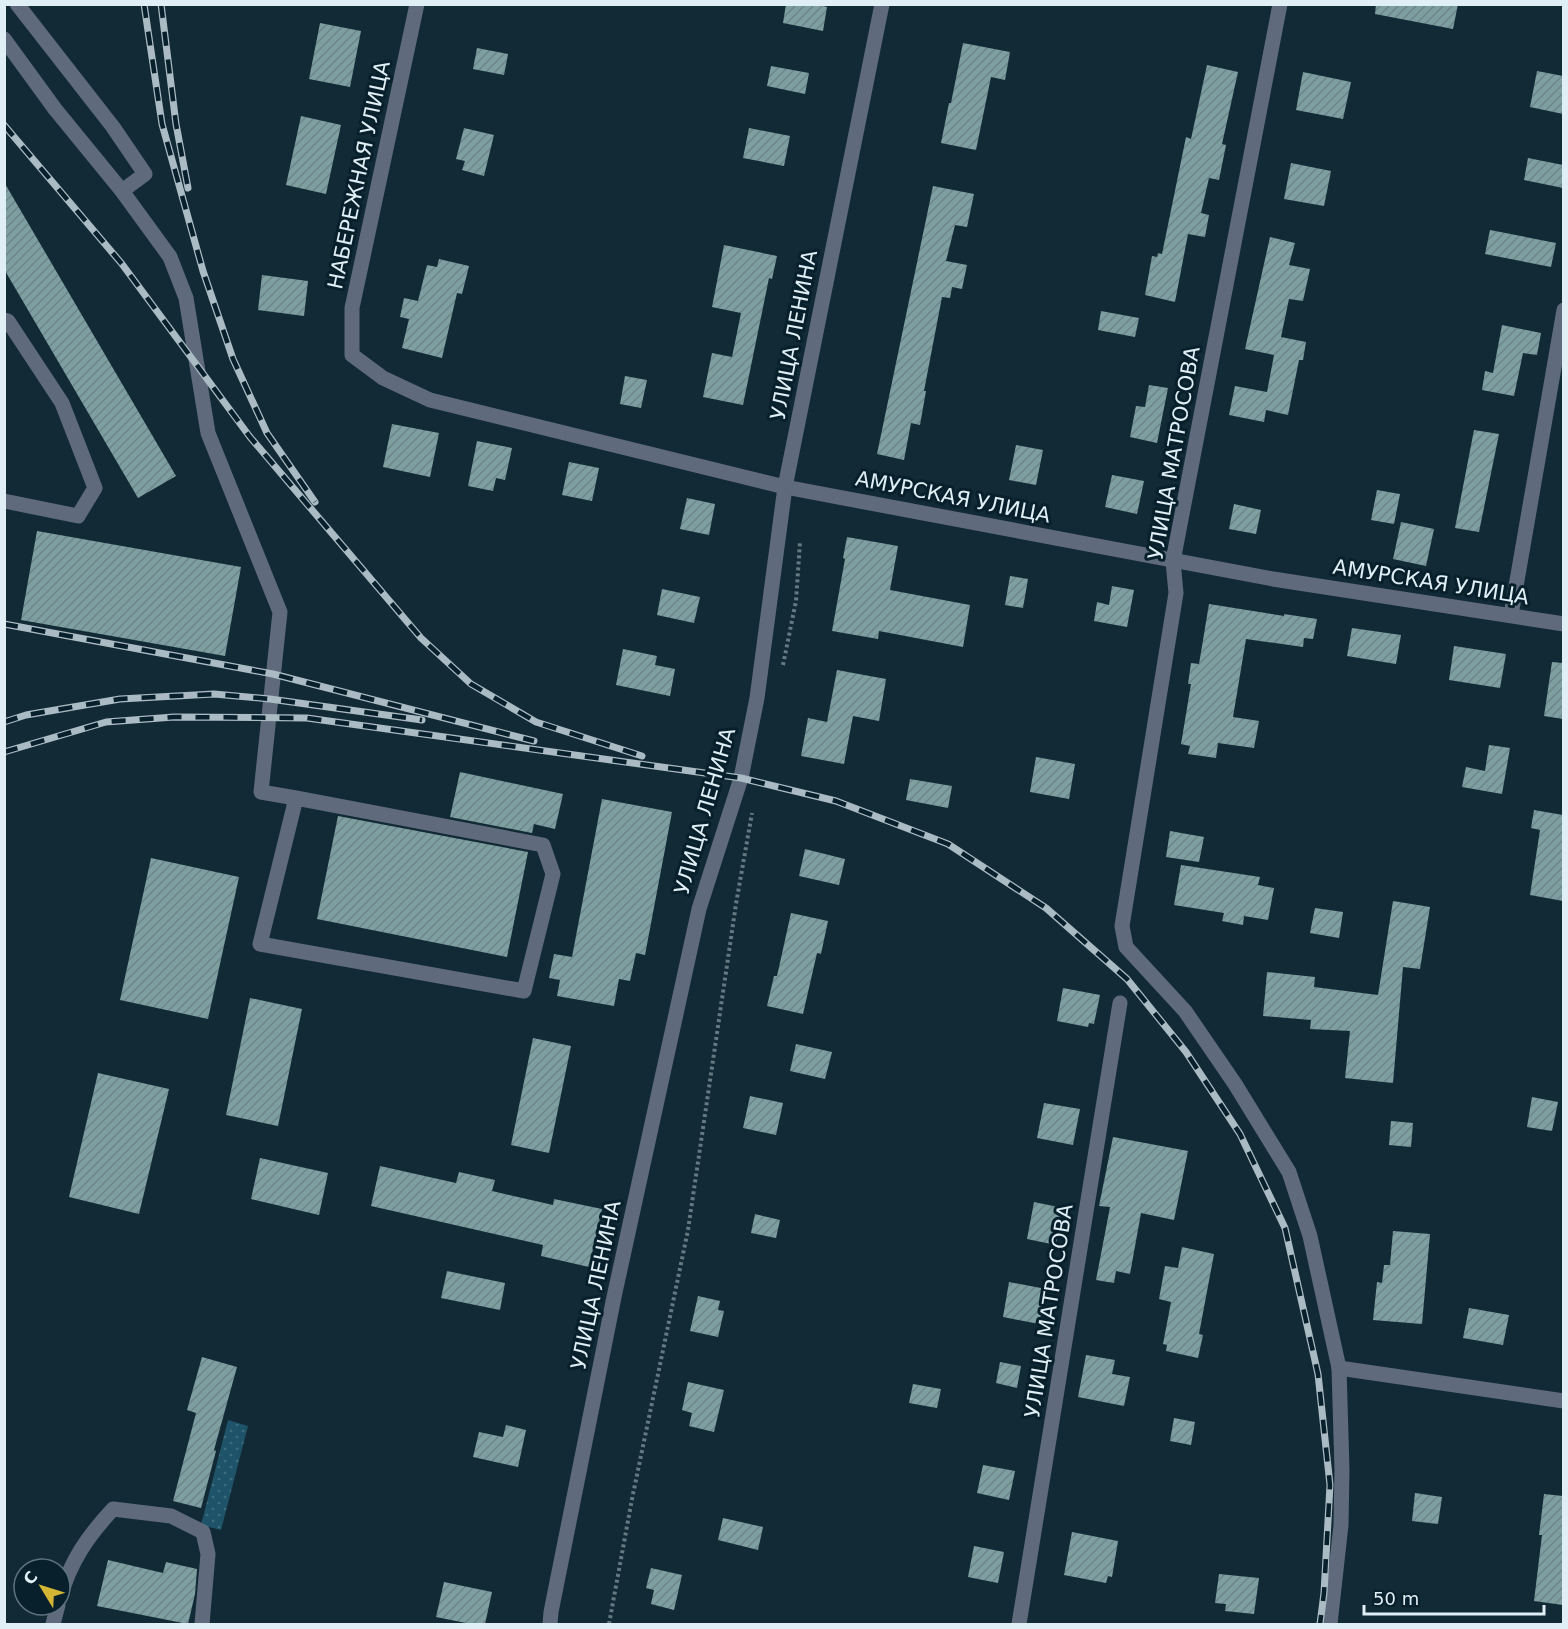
<svg xmlns="http://www.w3.org/2000/svg" width="1568" height="1629" font-family="'DejaVu Sans',sans-serif">
<defs>
<pattern id="grass-dots" width="8" height="8" patternUnits="userSpaceOnUse" patternTransform="scale(1.5)"><rect width="8" height="8" fill="#1e5369"/><path d="M2 2h.1M6 6h.1" fill="none" stroke="#3e6c7f" stroke-width="1.8" stroke-linecap="round"/></pattern>
<pattern id="building-hatch" width="6" height="6" patternUnits="userSpaceOnUse" patternTransform="scale(1.5)"><rect width="6" height="6" fill="#7e9fa1"/><path d="M-1 1l2-2M0 6l6-6M5 7l2-2" fill="none" stroke="#6c8587"/></pattern>
</defs>
<rect width="100%" height="100%" fill="#122a35"/>
<!-- grass -->
<path fill="url(#grass-dots)" d="M 228,1420 L 248,1426 L 221,1530 L 201,1525 Z"/>
<!-- building -->
<g fill="url(#building-hatch)">
<path d="M 786,4 L 815,4 L 827,7 L 823,31 L 783,23 Z"/>
<path d="M 1376,4 L 1458,4 L 1453,29 L 1375,14 Z"/>
<path d="M 320,23 L 361,31 L 350,87 L 309,79 Z"/>
<path d="M 963,43 L 1010,52 L 1005,80 L 991,77 L 976,150 L 941,143 L 949,103 L 951,103 Z"/>
<path d="M 477,48 L 508,54 L 504,75 L 473,69 Z"/>
<path d="M 1207,65 L 1238,72 L 1222,144 L 1226,145 L 1219,180 L 1209,178 L 1201,213 L 1209,215 L 1205,237 L 1188,234 L 1175,302 L 1145,295 L 1152,256 L 1157,257 L 1158,253 L 1162,254 L 1186,137 L 1191,139 Z"/>
<path d="M 771,66 L 809,73 L 805,94 L 767,86 Z"/>
<path d="M 1537,71 L 1563,76 L 1563,114 L 1530,107 Z"/>
<path d="M 1303,72 L 1351,82 L 1343,119 L 1296,110 Z"/>
<path d="M 301,116 L 341,125 L 326,194 L 286,185 Z"/>
<path d="M 464,128 L 494,135 L 484,176 L 462,170 L 465,161 L 456,159 Z"/>
<path d="M 749,128 L 790,136 L 784,166 L 743,158 Z"/>
<path d="M 1528,158 L 1563,165 L 1563,188 L 1524,180 Z"/>
<path d="M 1291,163 L 1331,171 L 1324,206 L 1284,199 Z"/>
<path d="M 4,182 L 176,476 L 138,498 L 4,269 Z"/>
<path d="M 933,186 L 974,194 L 967,227 L 955,225 L 946,261 L 967,265 L 962,289 L 952,287 L 950,298 L 942,297 L 924,391 L 926,391 L 920,425 L 911,423 L 904,460 L 877,454 Z"/>
<path d="M 1490,230 L 1556,243 L 1551,267 L 1485,254 Z"/>
<path d="M 1270,237 L 1295,243 L 1289,265 L 1310,269 L 1303,301 L 1289,299 L 1281,337 L 1306,342 L 1303,360 L 1299,360 L 1288,415 L 1266,410 L 1264,422 L 1229,415 L 1235,386 L 1267,392 L 1274,355 L 1245,349 Z"/>
<path d="M 724,245 L 777,256 L 772,279 L 769,278 L 743,405 L 703,397 L 712,353 L 732,357 L 741,313 L 712,307 Z"/>
<path d="M 439,259 L 469,266 L 462,294 L 457,293 L 442,358 L 402,348 L 409,319 L 400,317 L 404,298 L 418,301 L 427,265 L 437,267 Z"/>
<path d="M 262,275 L 308,281 L 304,316 L 258,310 Z"/>
<path d="M 1101,311 L 1139,318 L 1135,337 L 1098,330 Z"/>
<path d="M 1502,325 L 1541,333 L 1537,355 L 1523,353 L 1514,396 L 1482,390 L 1485,371 L 1493,373 Z"/>
<path d="M 625,376 L 647,380 L 641,408 L 620,404 Z"/>
<path d="M 1149,385 L 1168,388 L 1157,443 L 1130,437 L 1136,406 L 1145,407 Z"/>
<path d="M 392,424 L 439,433 L 430,477 L 383,467 Z"/>
<path d="M 1474,430 L 1499,434 L 1479,532 L 1455,528 Z"/>
<path d="M 477,441 L 512,448 L 505,480 L 496,478 L 493,491 L 468,486 Z"/>
<path d="M 1016,445 L 1043,450 L 1036,485 L 1009,480 Z"/>
<path d="M 569,462 L 599,468 L 592,501 L 562,495 Z"/>
<path d="M 1112,475 L 1144,481 L 1137,514 L 1105,507 Z"/>
<path d="M 1377,490 L 1400,494 L 1394,524 L 1371,520 Z"/>
<path d="M 687,498 L 715,504 L 709,535 L 680,529 Z"/>
<path d="M 1234,504 L 1261,510 L 1256,534 L 1229,529 Z"/>
<path d="M 1401,522 L 1434,529 L 1426,566 L 1393,559 Z"/>
<path d="M 37,531 L 241,567 L 225,656 L 21,620 Z"/>
<path d="M 847,537 L 898,546 L 890,590 L 970,605 L 963,647 L 879,631 L 878,639 L 832,631 L 845,559 L 843,558 Z"/>
<path d="M 1010,576 L 1028,579 L 1023,608 L 1005,605 Z"/>
<path d="M 1112,586 L 1134,590 L 1127,627 L 1094,621 L 1097,602 L 1109,605 Z"/>
<path d="M 662,589 L 700,597 L 694,623 L 657,615 Z"/>
<path d="M 1209,604 L 1284,616 L 1284,614 L 1317,619 L 1313,639 L 1304,638 L 1303,647 L 1246,639 L 1233,717 L 1259,721 L 1254,748 L 1218,743 L 1216,758 L 1188,754 L 1190,746 L 1181,744 L 1191,684 L 1188,684 L 1191,663 L 1199,664 Z"/>
<path d="M 1352,628 L 1401,635 L 1396,664 L 1347,656 Z"/>
<path d="M 1454,646 L 1506,654 L 1500,688 L 1449,680 Z"/>
<path d="M 623,649 L 657,656 L 655,665 L 675,669 L 670,696 L 616,685 Z"/>
<path d="M 1552,662 L 1563,663 L 1563,719 L 1544,716 Z"/>
<path d="M 837,670 L 886,679 L 879,721 L 853,716 L 844,764 L 801,756 L 808,718 L 827,722 Z"/>
<path d="M 1489,745 L 1510,748 L 1502,794 L 1462,787 L 1466,767 L 1485,771 Z"/>
<path d="M 1036,757 L 1075,764 L 1069,799 L 1030,792 Z"/>
<path d="M 460,772 L 563,794 L 555,829 L 534,824 L 532,833 L 450,817 Z"/>
<path d="M 910,779 L 952,786 L 948,808 L 906,800 Z"/>
<path d="M 602,799 L 672,812 L 645,955 L 636,953 L 630,981 L 619,979 L 614,1006 L 557,996 L 560,980 L 549,978 L 554,954 L 572,957 Z"/>
<path d="M 1534,810 L 1563,815 L 1563,901 L 1530,895 L 1540,830 L 1531,828 Z"/>
<path d="M 338,816 L 528,852 L 507,957 L 317,919 Z"/>
<path d="M 1170,831 L 1204,837 L 1199,862 L 1166,857 Z"/>
<path d="M 805,849 L 845,859 L 839,885 L 799,876 Z"/>
<path d="M 151,858 L 239,877 L 208,1019 L 120,1000 Z"/>
<path d="M 1181,865 L 1260,877 L 1258,885 L 1274,888 L 1268,920 L 1244,916 L 1243,925 L 1222,921 L 1224,913 L 1174,905 Z"/>
<path d="M 1393,901 L 1430,907 L 1420,969 L 1403,967 L 1393,1083 L 1345,1078 L 1350,1031 L 1310,1029 L 1311,1020 L 1263,1016 L 1267,972 L 1315,977 L 1314,987 L 1378,995 Z"/>
<path d="M 1315,908 L 1343,912 L 1339,938 L 1310,933 Z"/>
<path d="M 791,913 L 828,921 L 821,954 L 817,953 L 803,1014 L 767,1006 L 774,976 L 777,976 Z"/>
<path d="M 1063,988 L 1100,995 L 1094,1024 L 1089,1023 L 1088,1027 L 1057,1021 Z"/>
<path d="M 250,998 L 302,1009 L 278,1126 L 226,1115 Z"/>
<path d="M 533,1038 L 571,1046 L 549,1153 L 511,1145 Z"/>
<path d="M 796,1044 L 832,1052 L 825,1079 L 790,1071 Z"/>
<path d="M 98,1073 L 169,1089 L 139,1214 L 69,1197 Z"/>
<path d="M 750,1096 L 783,1103 L 776,1135 L 743,1128 Z"/>
<path d="M 1532,1097 L 1558,1102 L 1552,1131 L 1527,1127 Z"/>
<path d="M 1044,1103 L 1080,1109 L 1073,1145 L 1037,1138 Z"/>
<path d="M 1391,1121 L 1413,1123 L 1411,1147 L 1389,1145 Z"/>
<path d="M 1113,1137 L 1188,1151 L 1174,1220 L 1141,1213 L 1130,1274 L 1116,1271 L 1114,1283 L 1096,1280 L 1110,1207 L 1099,1206 Z"/>
<path d="M 260,1158 L 328,1173 L 319,1215 L 251,1199 Z"/>
<path d="M 380,1166 L 456,1183 L 459,1172 L 495,1180 L 492,1191 L 553,1205 L 554,1199 L 602,1209 L 589,1267 L 541,1256 L 543,1245 L 371,1206 Z"/>
<path d="M 1034,1202 L 1063,1208 L 1056,1245 L 1027,1239 Z"/>
<path d="M 755,1214 L 780,1220 L 776,1238 L 751,1233 Z"/>
<path d="M 1393,1231 L 1430,1234 L 1422,1324 L 1373,1320 L 1377,1282 L 1382,1283 L 1384,1265 L 1390,1265 Z"/>
<path d="M 1182,1247 L 1214,1254 L 1199,1334 L 1203,1335 L 1198,1358 L 1166,1351 L 1167,1345 L 1163,1344 L 1171,1302 L 1159,1299 L 1165,1266 L 1178,1268 Z"/>
<path d="M 447,1271 L 505,1283 L 500,1310 L 441,1298 Z"/>
<path d="M 1009,1282 L 1046,1289 L 1039,1324 L 1003,1317 Z"/>
<path d="M 698,1296 L 720,1301 L 718,1310 L 724,1311 L 718,1337 L 690,1331 Z"/>
<path d="M 1469,1308 L 1509,1315 L 1503,1345 L 1463,1338 Z"/>
<path d="M 1086,1355 L 1115,1360 L 1112,1374 L 1130,1377 L 1124,1406 L 1078,1397 Z"/>
<path d="M 202,1357 L 237,1367 L 214,1450 L 216,1451 L 201,1508 L 173,1501 L 196,1413 L 187,1410 Z"/>
<path d="M 1000,1362 L 1021,1366 L 1017,1388 L 996,1383 Z"/>
<path d="M 688,1382 L 724,1390 L 714,1432 L 689,1426 L 692,1413 L 682,1410 Z"/>
<path d="M 913,1384 L 941,1389 L 937,1408 L 909,1403 Z"/>
<path d="M 1174,1418 L 1195,1422 L 1191,1445 L 1170,1441 Z"/>
<path d="M 506,1425 L 526,1430 L 518,1467 L 473,1457 L 479,1432 L 503,1437 Z"/>
<path d="M 983,1465 L 1015,1471 L 1009,1500 L 977,1493 Z"/>
<path d="M 1415,1493 L 1442,1497 L 1438,1524 L 1412,1521 Z"/>
<path d="M 1544,1494 L 1563,1496 L 1563,1605 L 1534,1601 L 1542,1535 L 1539,1535 Z"/>
<path d="M 723,1518 L 763,1527 L 758,1550 L 718,1540 Z"/>
<path d="M 1072,1532 L 1118,1541 L 1112,1577 L 1108,1576 L 1106,1583 L 1064,1575 Z"/>
<path d="M 974,1546 L 1004,1552 L 998,1583 L 968,1577 Z"/>
<path d="M 108,1560 L 163,1573 L 166,1562 L 197,1569 L 195,1594 L 188,1624 L 97,1606 Z"/>
<path d="M 651,1568 L 682,1575 L 674,1610 L 651,1604 L 654,1590 L 646,1588 Z"/>
<path d="M 1219,1574 L 1259,1578 L 1254,1614 L 1225,1611 L 1226,1604 L 1215,1603 Z"/>
<path d="M 444,1582 L 492,1592 L 485,1624 L 471,1624 L 436,1617 Z"/>
</g>
<g fill="none" stroke-linecap="round" stroke-linejoin="round">
<!-- path -->
<g stroke="#657982" stroke-width="4" stroke-dasharray="3 3" stroke-linecap="butt">
<path d="M 783,665 L 796,601 L 800,542"/>
<path d="M 609,1624 L 632,1499 L 688,1230 L 736,904 L 752,813"/>
</g>
<!-- minor -->
<g stroke="#5f6b7c" stroke-width="15">
<path d="M 17,4 L 113,127 L 145,174 L 122,191"/>
<path d="M 417,4 L 352,308 L 352,355 L 383,378 L 430,400 L 785,487 L 1273,579 L 1564,624"/>
<path d="M 1280,4 L 1173,561 L 1176,593 L 1122,926 L 1126,947 L 1185,1011 L 1235,1084 L 1289,1172 L 1310,1236 L 1339,1368 L 1342,1470 L 1341,1525 L 1330,1624"/>
<path d="M 4,39 L 55,109 L 122,191 L 170,257 L 186,298 L 208,433 L 280,612 L 261,792 L 296,798 L 543,845 L 553,874 L 524,991 L 260,944 L 296,798"/>
<path d="M 4,320 L 8,321 L 62,403 L 95,488 L 78,516 L 4,501"/>
<path d="M 1511,615 L 1564,310"/>
<path d="M 1339,1368 L 1564,1401"/>
<path d="M 60,1598 C 70,1562 87,1537 113,1509 L 171,1516 L 203,1532 L 208,1554 L 202,1624"/>
<path d="M 53,1624 L 58,1605"/>
<path d="M 550,1624 L 551,1612 L 614,1297 L 699,909 L 741,778 L 757,698 L 785,487 L 882,4"/>
<path d="M 1019,1624 L 1120,1003"/>
</g>
<!-- rail casing -->
<g stroke="#aabbc3" stroke-width="7">
<g id="rail">
<path d="M 144,4 L 162,124 L 203,271 L 233,359 L 267,433 L 315,502"/>
<path d="M 161,4 L 176,124 L 188,188"/>
<path d="M 4,125 L 122,264 L 250,437 L 421,638 L 471,684 L 536,722 L 642,756"/>
<path d="M 4,624 L 273,674 L 534,741"/>
<path d="M 4,722 L 26,715 L 120,699 L 214,694 L 270,699 L 422,720"/>
<path d="M 4,752 L 106,722 L 174,717 L 307,718 L 741,778 L 836,801 L 948,844 L 1046,908 L 1127,979 L 1186,1052 L 1240,1134 L 1285,1228 L 1318,1374 L 1330,1485 L 1324,1593 L 1320,1624"/>
</g>
</g>
<!-- rail -->
<use href="#rail" stroke="#07202b" stroke-width="4.5" stroke-dasharray="14" stroke-linecap="butt"/>
</g>
<g text-anchor="middle" dominant-baseline="central" stroke-width="6" stroke-linejoin="round" paint-order="stroke">
<!-- street labels -->
<g font-size="21" fill="#e0eef5" stroke="#07202b">
<text transform="translate(359 175) rotate(-78)">НАБЕРЕЖНАЯ УЛИЦА</text>
<text transform="translate(794 335) rotate(-79)">УЛИЦА ЛЕНИНА</text>
<text transform="translate(1174 453) rotate(-80)">УЛИЦА МАТРОСОВА</text>
<text transform="translate(953 497) rotate(11)">АМУРСКАЯ УЛИЦА</text>
<text transform="translate(1431 582) rotate(9)">АМУРСКАЯ УЛИЦА</text>
<text transform="translate(705 811) rotate(-74)">УЛИЦА ЛЕНИНА</text>
<text transform="translate(596 1285) rotate(-78)">УЛИЦА ЛЕНИНА</text>
<text transform="translate(1049 1311) rotate(-81)">УЛИЦА МАТРОСОВА</text>
</g>
</g>
<!-- border -->
<rect width="1568" height="1629" fill="none" stroke="#e0eef5" stroke-width="12"/>
<!-- north arrow -->
<g transform="translate(42 1587) rotate(308)"><circle r="28" fill="#07202b" stroke="#5e727c" stroke-width="1.5"/>
<path d="M0-4.5L10 22L0 15L-10 22Z" fill="#d5b534"/>
<text y="-9" font-size="16" font-weight="bold" text-anchor="middle" fill="#e0eef5">С</text>
</g>
<!-- scale -->
<path d="M1364 1605v9h180v-9" fill="none" stroke="#e0eef5" stroke-width="3"/>
<text x="1373" y="1605" font-size="18" fill="#e0eef5" stroke="#07202b" stroke-width="4.5" paint-order="stroke">50 m</text>
</svg>
